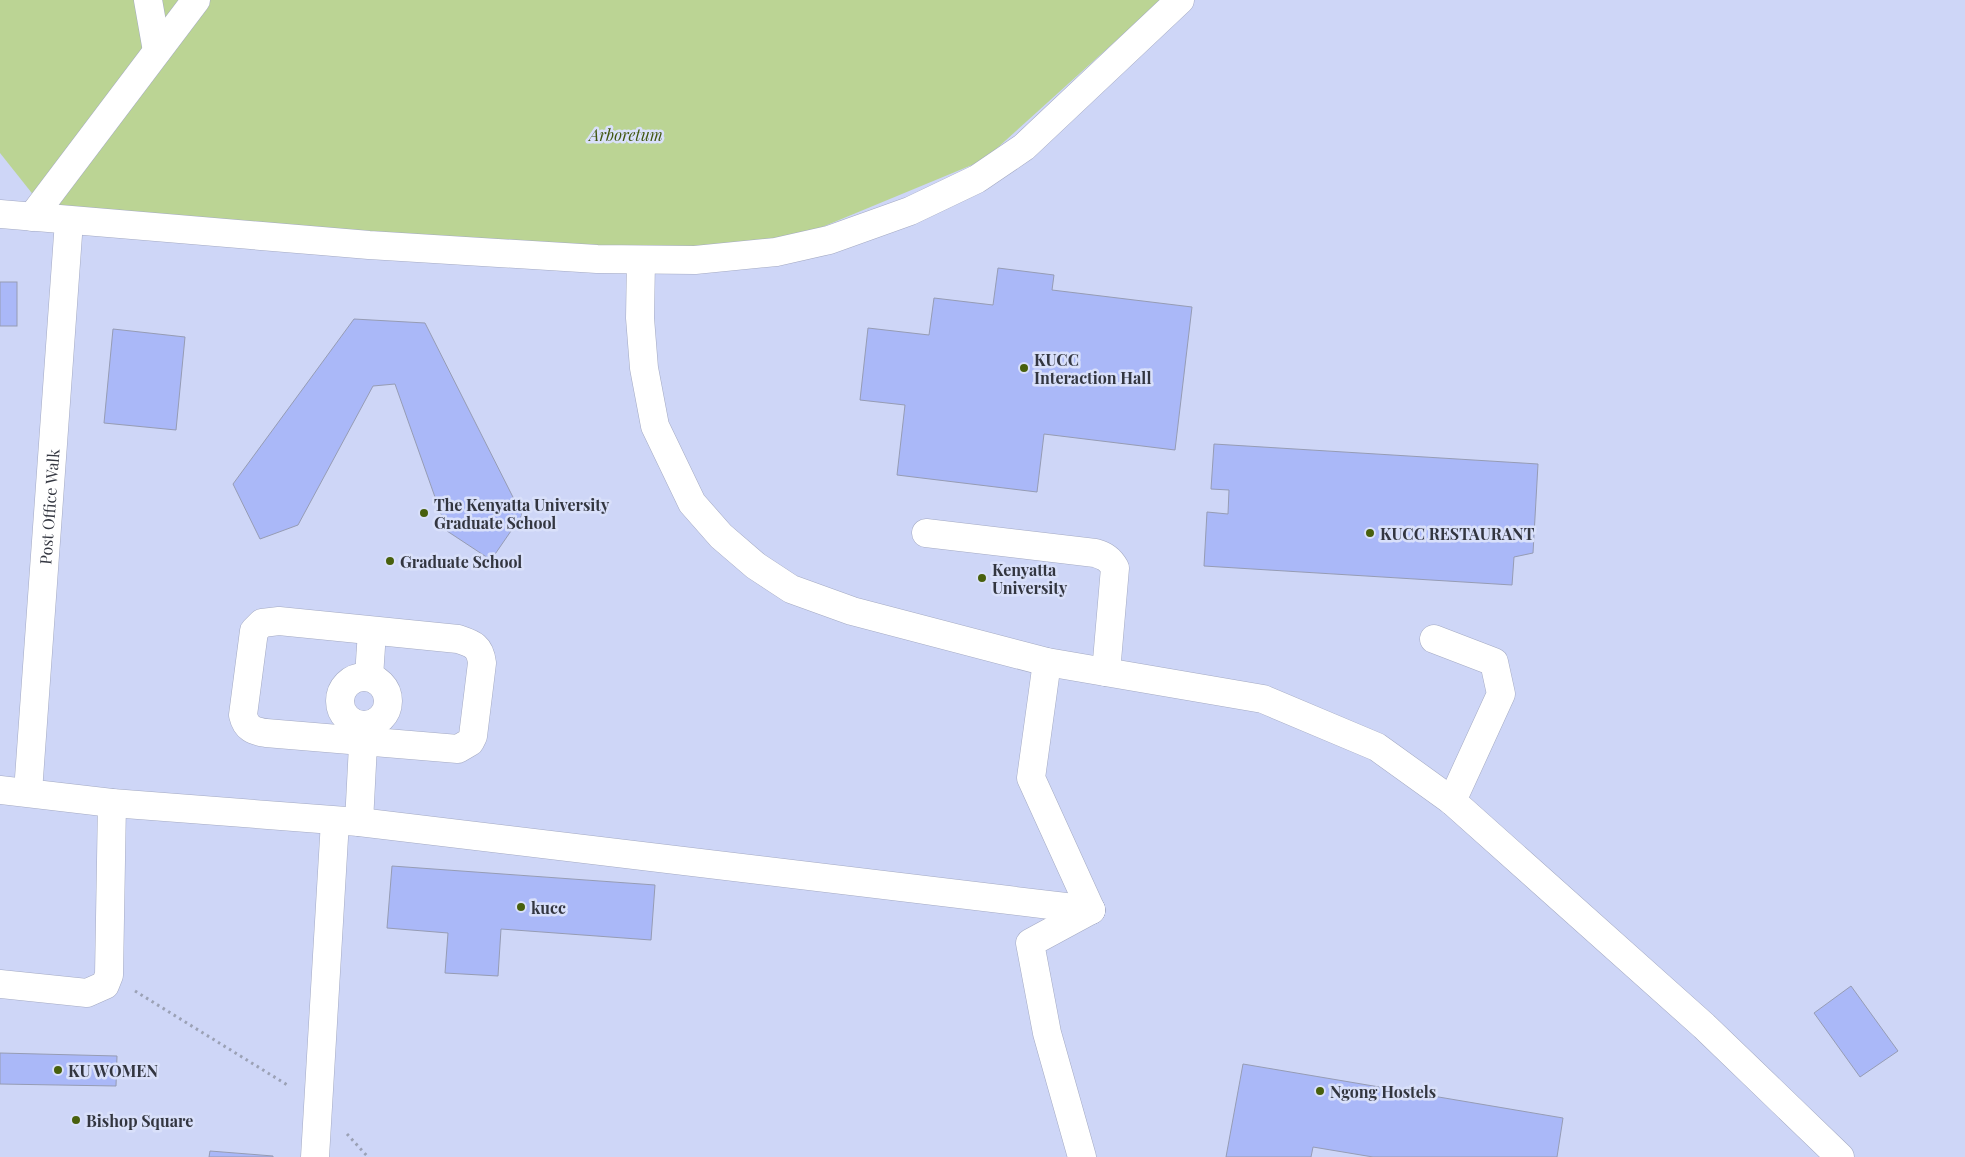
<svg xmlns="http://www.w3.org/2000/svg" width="1965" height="1157" font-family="'Playfair Display',serif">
<rect width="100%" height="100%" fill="#d9e0fa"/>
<!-- built -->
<rect fill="#ced6f7" x="0" y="0" width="1965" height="1157"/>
<!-- green -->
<path fill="#bbd494" d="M 0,0 L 1161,0 L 984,160 L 786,242 L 634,269 L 62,231 L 0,153 Z"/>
<!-- building -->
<g fill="#aab8f8" stroke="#969cb4">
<path d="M 998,268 L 1054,275 L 1052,290 L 1192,307 L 1175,450 L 1044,434 L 1037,492 L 897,475 L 905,405 L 860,400 L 868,328 L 929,335 L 934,298 L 993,305 Z"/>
<rect x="0" y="282" width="17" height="44"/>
<path d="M 354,319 L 425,323 L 522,515 L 491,560 L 447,531 L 395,384 L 373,386 L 298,525 L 260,539 L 233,484 Z"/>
<path d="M 113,329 L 185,337 L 176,430 L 104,423 Z"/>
<path d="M 1214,444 L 1538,464 L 1533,553 L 1514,557 L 1512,585 L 1204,566 L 1207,512 L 1228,514 L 1229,490 L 1211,489 Z"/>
<path d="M 392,866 L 655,885 L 651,940 L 501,929 L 498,976 L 445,973 L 448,933 L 387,928 Z"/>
<path d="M 1851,986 L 1898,1051 L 1860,1077 L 1814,1013 Z"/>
<path d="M 0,1053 L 117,1056 L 116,1086 L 0,1084 Z"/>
<path d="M 1243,1064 L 1563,1118 L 1557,1157 L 1373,1157 L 1313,1147 L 1311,1157 L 1226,1157 Z"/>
<path d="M 210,1151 L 273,1156 L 273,1157 L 209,1157 Z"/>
</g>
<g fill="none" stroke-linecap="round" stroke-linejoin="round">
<!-- minor casing -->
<g stroke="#a4aac3" stroke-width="29">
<g id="minor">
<path d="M 148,0 L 157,51"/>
<path d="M 0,214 L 369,245 L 597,259 L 695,260 L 776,252 L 829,240 L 910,211 L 977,179 L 1024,147 L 1180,0"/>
<path d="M 32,217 L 196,0"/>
<path d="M 641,260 L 640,318 L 644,368 L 655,426 L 692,503 L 721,536 L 756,566 L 791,589 L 852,611 L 1047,662 L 1263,699 L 1377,747 L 1452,801 L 1704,1026 L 1840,1157"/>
<path d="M 926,533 L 1095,553 C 1105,556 1110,559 1115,568 L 1106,672"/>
<path d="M 279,621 L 458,639 C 473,644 480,646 482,663 L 473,736 L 470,742 L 458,749 L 266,733 C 253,731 246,728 243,715 L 254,631 L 262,623 Z"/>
<path d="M 1434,639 L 1494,662 L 1501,694 L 1452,801"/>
<path d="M 1047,662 L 1031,778 L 1091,910"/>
<path d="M 369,677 L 372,631"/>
<circle cx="364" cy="701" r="24"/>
<path d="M 0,790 L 112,803 L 359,822 L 1091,910"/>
<path id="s1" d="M 28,792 L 69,221"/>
<path d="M 359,822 L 364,726"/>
<path d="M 0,984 L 87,993 L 105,985 L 109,975 L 112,803"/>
<path d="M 315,1157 L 335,821"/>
<path d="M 1082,1157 L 1047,1033 L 1030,943 L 1091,910"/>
</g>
</g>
<!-- path -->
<g stroke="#9ba1b5" stroke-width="3" stroke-dasharray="2.5 4" stroke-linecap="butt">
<path d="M 135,991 L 289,1086"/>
<path d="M 347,1134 L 368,1157"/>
</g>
<!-- minor -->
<use href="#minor" stroke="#fff" stroke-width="28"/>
</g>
<!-- markers -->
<g fill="#48600d" stroke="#d9e0fa" stroke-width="2">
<circle cx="1024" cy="368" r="5"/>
<circle cx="424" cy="513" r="5"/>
<circle cx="1370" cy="533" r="5"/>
<circle cx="390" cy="561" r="5"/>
<circle cx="982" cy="578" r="5"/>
<circle cx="521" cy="907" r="5"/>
<circle cx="58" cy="1070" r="5"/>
<circle cx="1320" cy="1091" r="5"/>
<circle cx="76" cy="1120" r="5"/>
</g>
<g text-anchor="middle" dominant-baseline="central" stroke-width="5" stroke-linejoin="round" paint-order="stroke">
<!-- park labels -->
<g font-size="16" font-style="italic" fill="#415710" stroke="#d9e0fa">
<text x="626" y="134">Arboretum</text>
</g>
<!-- poi labels -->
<g font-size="16" font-weight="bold" fill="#333640" stroke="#d9e0fa" text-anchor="start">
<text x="1034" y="359">KUCC<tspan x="1034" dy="18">Interaction Hall</tspan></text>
<text x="434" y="504">The Kenyatta University<tspan x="434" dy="18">Graduate School</tspan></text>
<text x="1380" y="533">KUCC RESTAURANT</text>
<text x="400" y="561">Graduate School</text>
<text x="992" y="569">Kenyatta<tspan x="992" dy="18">University</tspan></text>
<text x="531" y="907">kucc</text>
<text x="68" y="1070">KU WOMEN</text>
<text x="1330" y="1091">Ngong Hostels</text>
<text x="86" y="1120">Bishop Square</text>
</g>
<!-- street labels -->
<g font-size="16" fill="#333640" stroke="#d9e0fa">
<text stroke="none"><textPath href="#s1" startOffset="286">Post Office Walk</textPath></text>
</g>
</g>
</svg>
